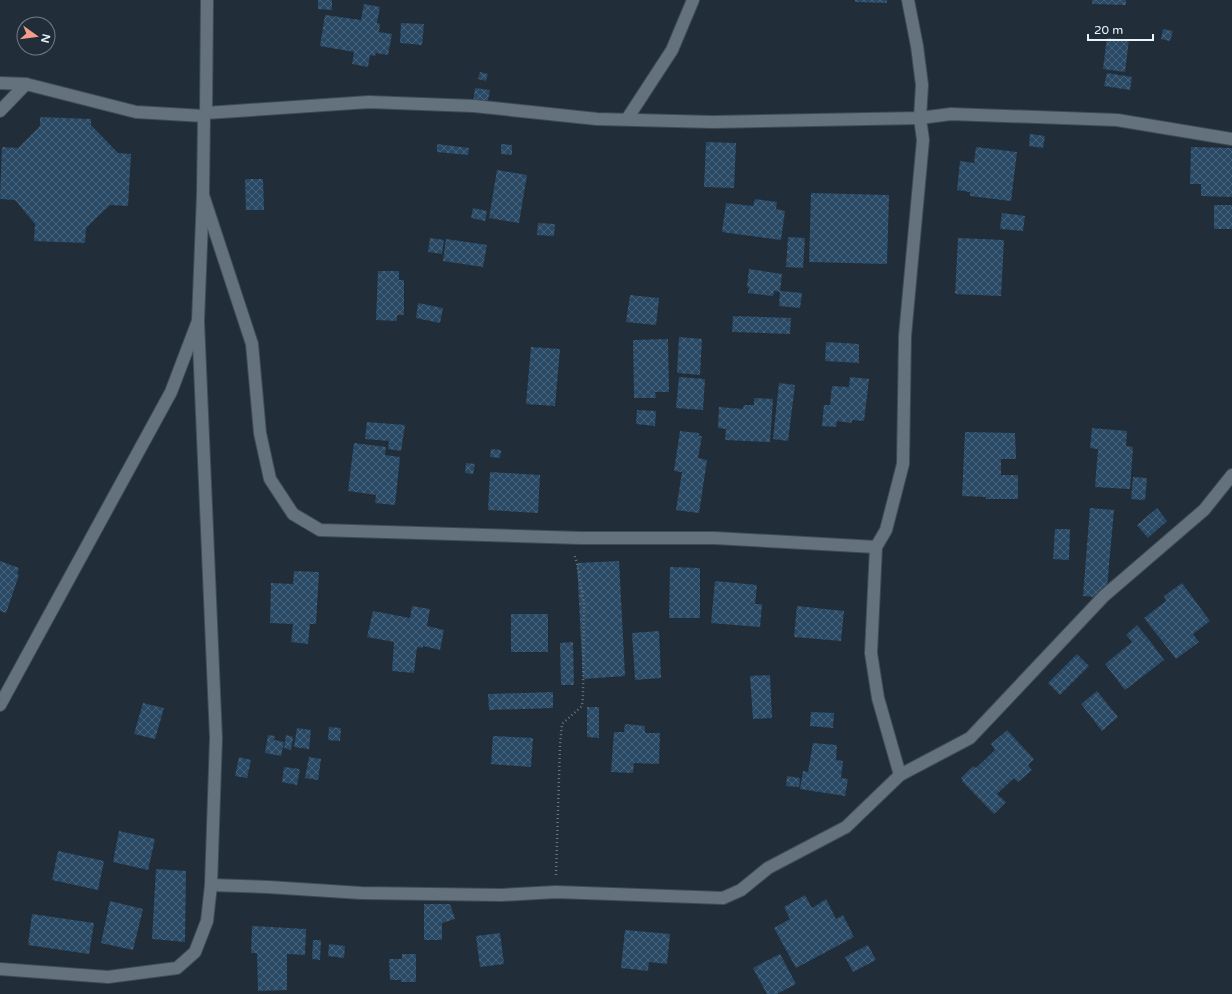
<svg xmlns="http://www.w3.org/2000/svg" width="1232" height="994" font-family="'Varela Round',sans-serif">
<defs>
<pattern id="building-cross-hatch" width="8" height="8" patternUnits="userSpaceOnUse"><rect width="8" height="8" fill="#294965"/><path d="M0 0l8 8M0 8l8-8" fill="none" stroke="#48647c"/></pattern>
</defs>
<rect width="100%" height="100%" fill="#212d38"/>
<!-- building -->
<g fill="url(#building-cross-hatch)">
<path d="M 318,0 L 332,0 L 332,10 L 318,9 Z"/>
<path d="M 855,0 L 887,0 L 887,3 L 855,2 Z"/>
<path d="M 1092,0 L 1126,0 L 1126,5 L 1092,4 Z"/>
<path d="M 364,4 L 380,7 L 377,23 L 380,24 L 379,32 L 392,34 L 388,55 L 376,53 L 375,56 L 370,55 L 368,67 L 352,64 L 354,52 L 320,46 L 325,15 L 361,20 Z"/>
<path d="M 401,23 L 424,24 L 422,45 L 400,43 Z"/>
<path d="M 1163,29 L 1173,31 L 1170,41 L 1161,39 Z"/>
<path d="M 1107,38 L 1129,40 L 1125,72 L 1103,69 Z"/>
<path d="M 480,72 L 488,74 L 486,81 L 478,79 Z"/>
<path d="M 1107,73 L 1132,77 L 1130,90 L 1104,86 Z"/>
<path d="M 475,88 L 490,90 L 487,105 L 473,103 Z"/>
<path d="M 40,117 L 91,119 L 91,125 L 118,153 L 131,154 L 128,206 L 110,205 L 86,228 L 85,243 L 34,241 L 35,224 L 15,200 L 0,199 L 2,147 L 18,148 L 40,126 Z"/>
<path d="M 1030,134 L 1045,136 L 1043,148 L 1029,146 Z"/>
<path d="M 706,142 L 736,143 L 734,188 L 704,187 Z"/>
<path d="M 437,144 L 469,148 L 468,155 L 437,152 Z"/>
<path d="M 501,144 L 512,145 L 512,155 L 501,154 Z"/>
<path d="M 976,147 L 1017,152 L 1011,201 L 970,196 L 970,192 L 957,190 L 960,161 L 974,163 Z"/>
<path d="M 1191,147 L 1232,148 L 1232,197 L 1201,196 L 1201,184 L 1190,184 Z"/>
<path d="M 497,170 L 527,175 L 519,223 L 489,218 Z"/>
<path d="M 245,179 L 263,179 L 264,210 L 246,210 Z"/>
<path d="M 811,193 L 889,195 L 887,264 L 809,262 Z"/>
<path d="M 755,199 L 777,202 L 776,209 L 785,211 L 781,240 L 722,232 L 726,203 L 753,206 Z"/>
<rect x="1214" y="205" width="18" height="24"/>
<path d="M 473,208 L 487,211 L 485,221 L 471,218 Z"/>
<path d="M 1002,213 L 1025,216 L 1023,231 L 1000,229 Z"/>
<path d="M 538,223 L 555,224 L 554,236 L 537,235 Z"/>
<path d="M 788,237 L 805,238 L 803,268 L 786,267 Z"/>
<path d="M 430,238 L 444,240 L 442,254 L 428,252 Z"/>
<path d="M 958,238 L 1004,240 L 1001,296 L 955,294 Z"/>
<path d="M 446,239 L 487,245 L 483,267 L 443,261 Z"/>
<path d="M 749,269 L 782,274 L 780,292 L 774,291 L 773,296 L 748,293 L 749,287 L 747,287 Z"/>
<path d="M 378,271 L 399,271 L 399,280 L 404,280 L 404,315 L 397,315 L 397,321 L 376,320 Z"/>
<path d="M 780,291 L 802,293 L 800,308 L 779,306 Z"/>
<path d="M 630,295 L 659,298 L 656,325 L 626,322 Z"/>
<path d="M 418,303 L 443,308 L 440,323 L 416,318 Z"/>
<path d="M 733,316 L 791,318 L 790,334 L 732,332 Z"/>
<path d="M 679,337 L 702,339 L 700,375 L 677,373 Z"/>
<path d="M 668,339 L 669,392 L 655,392 L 656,398 L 634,398 L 633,340 Z"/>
<path d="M 826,342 L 859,344 L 859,363 L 825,361 Z"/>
<path d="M 531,347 L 560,349 L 555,406 L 526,404 Z"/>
<path d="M 679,377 L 705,379 L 703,410 L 676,408 Z"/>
<path d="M 850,377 L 869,379 L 864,421 L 852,420 L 852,423 L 837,421 L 836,427 L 822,426 L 824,405 L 830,405 L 832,386 L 849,387 Z"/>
<path d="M 779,383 L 795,385 L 788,441 L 773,439 Z"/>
<path d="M 754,398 L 773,399 L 770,442 L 725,440 L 726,429 L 718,428 L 719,407 L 743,409 L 744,405 L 754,405 Z"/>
<path d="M 637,410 L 656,411 L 655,426 L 636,424 Z"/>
<path d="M 367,422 L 405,425 L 401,451 L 388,449 L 389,441 L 365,439 Z"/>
<path d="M 1092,428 L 1127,431 L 1126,446 L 1133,447 L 1130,489 L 1095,487 L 1098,449 L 1090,448 Z"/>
<path d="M 680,431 L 699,433 L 699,436 L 702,436 L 698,458 L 707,460 L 699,513 L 676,510 L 682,472 L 674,471 Z"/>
<path d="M 965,432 L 1015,433 L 1016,459 L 1001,459 L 1001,475 L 1018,475 L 1018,499 L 986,499 L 986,497 L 962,496 Z"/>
<path d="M 354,443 L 386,447 L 385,455 L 400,457 L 395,505 L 375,503 L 376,495 L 348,491 Z"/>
<path d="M 491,449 L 501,450 L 500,458 L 490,457 Z"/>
<path d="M 466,463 L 475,464 L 473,474 L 465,473 Z"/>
<path d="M 490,472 L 540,475 L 538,513 L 488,510 Z"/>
<path d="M 1133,477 L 1147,478 L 1145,500 L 1131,499 Z"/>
<path d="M 1090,508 L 1114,510 L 1106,598 L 1083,596 Z"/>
<path d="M 1157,508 L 1167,521 L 1148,538 L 1137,525 Z"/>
<path d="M 1055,529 L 1070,529 L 1069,560 L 1053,559 Z"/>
<path d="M 0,561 L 19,568 L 17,574 L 19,575 L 6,613 L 0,611 Z"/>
<path d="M 619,561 L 625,676 L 583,679 L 577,563 Z"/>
<path d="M 670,567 L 700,568 L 700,618 L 669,618 Z"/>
<path d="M 294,571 L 319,572 L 316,624 L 310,624 L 308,644 L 291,642 L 293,624 L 270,623 L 271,583 L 293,584 Z"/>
<path d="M 715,581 L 757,585 L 755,604 L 762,604 L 760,627 L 711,623 Z"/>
<path d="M 1182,583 L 1210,621 L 1193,634 L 1199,642 L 1176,659 L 1144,618 L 1166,601 L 1164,596 Z"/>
<path d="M 412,606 L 430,609 L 427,626 L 444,630 L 440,650 L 423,646 L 423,648 L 417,647 L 414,673 L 392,671 L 394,642 L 367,637 L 373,611 L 410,618 Z"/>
<path d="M 797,606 L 844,611 L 841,641 L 794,637 Z"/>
<rect x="511" y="614" width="37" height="38"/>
<path d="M 1137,625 L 1150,641 L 1164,660 L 1125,690 L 1105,664 L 1132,642 L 1126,635 Z"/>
<path d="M 659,631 L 661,678 L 635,680 L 632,633 Z"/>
<path d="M 573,642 L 574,685 L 561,685 L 560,643 Z"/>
<path d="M 1077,654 L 1089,666 L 1060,695 L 1048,683 Z"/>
<path d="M 770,675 L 772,718 L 753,719 L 750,676 Z"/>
<path d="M 1097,691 L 1118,717 L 1102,731 L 1081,704 Z"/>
<path d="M 553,692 L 553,708 L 489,710 L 488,694 Z"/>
<path d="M 143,703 L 164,708 L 155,739 L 134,734 Z"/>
<path d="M 587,707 L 599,707 L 599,738 L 587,737 Z"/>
<path d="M 811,712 L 834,713 L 833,728 L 810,726 Z"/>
<path d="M 625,724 L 645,726 L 645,733 L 660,733 L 659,764 L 634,763 L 633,773 L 611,772 L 614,732 L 624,732 Z"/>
<path d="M 329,727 L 341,728 L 340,741 L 328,740 Z"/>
<path d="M 297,728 L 311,730 L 309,749 L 294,747 Z"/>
<path d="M 1007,730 L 1034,759 L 1028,765 L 1032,770 L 1018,782 L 1014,778 L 997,794 L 1006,802 L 994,814 L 962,781 L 963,780 L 961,778 L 973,766 L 976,768 L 995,750 L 991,744 Z"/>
<path d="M 268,735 L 275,736 L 274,740 L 284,742 L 281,756 L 265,753 Z"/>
<path d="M 286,735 L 293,737 L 291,750 L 284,748 Z"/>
<path d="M 493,736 L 533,738 L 531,767 L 491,764 Z"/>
<path d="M 813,743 L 837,745 L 836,760 L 843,761 L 841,778 L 848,779 L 845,796 L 800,789 L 803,771 L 808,772 Z"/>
<path d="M 239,757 L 251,760 L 247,778 L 235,776 Z"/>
<path d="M 309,757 L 321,759 L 318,780 L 305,778 Z"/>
<path d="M 284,767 L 300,769 L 297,785 L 282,782 Z"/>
<path d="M 787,776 L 800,778 L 799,787 L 786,786 Z"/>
<path d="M 119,831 L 155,839 L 148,870 L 113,862 Z"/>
<path d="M 58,851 L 104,861 L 98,890 L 52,880 Z"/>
<path d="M 156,869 L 186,871 L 185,942 L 152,939 Z"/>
<path d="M 805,895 L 812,908 L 826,899 L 836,919 L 843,915 L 854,937 L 796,968 L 774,928 L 790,919 L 784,907 Z"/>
<path d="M 110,901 L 143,909 L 133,950 L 101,943 Z"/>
<path d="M 424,904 L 450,904 L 455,919 L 442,923 L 442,940 L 424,940 Z"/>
<path d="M 32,914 L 94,923 L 89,954 L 28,945 Z"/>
<path d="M 252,926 L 306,929 L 305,955 L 287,954 L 287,990 L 258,991 L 257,953 L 251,953 Z"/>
<path d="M 625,930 L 670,934 L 667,964 L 649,962 L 648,971 L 621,968 Z"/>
<path d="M 500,933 L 504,964 L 480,967 L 476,936 Z"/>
<path d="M 313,940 L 321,940 L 320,960 L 312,959 Z"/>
<path d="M 329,944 L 345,946 L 344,958 L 328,956 Z"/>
<path d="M 868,945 L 876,960 L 853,972 L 845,957 Z"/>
<path d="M 402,954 L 416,954 L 416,982 L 401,982 L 401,980 L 390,980 L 389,959 L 402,959 Z"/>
<path d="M 780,954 L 796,984 L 777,994 L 767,994 L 753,968 Z"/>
</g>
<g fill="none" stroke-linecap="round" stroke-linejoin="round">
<!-- minor casing -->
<g stroke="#404b54" stroke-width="14">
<g id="minor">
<path d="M 0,83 L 26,84 L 136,112 L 204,116"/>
<path d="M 0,111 L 26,84"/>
<path d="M 206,113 L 369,102 L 474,106 L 597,119 L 713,122 L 920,118 L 951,114 L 1117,120 L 1232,139"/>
<path d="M 627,119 L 672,50 L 693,0"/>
<path d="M 203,195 L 252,344 L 260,433 L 270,479 L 293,514 L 320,530 L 581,538 L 715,538 L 876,547"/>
<path d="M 0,705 L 171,392 L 198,321 L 203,195 L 204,116 L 206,113 L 207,0"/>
<path d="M 900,775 L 878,698 L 871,653 L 876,547 L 886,530 L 903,464 L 905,336 L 923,140 L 920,118 L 922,85 L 917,46 L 908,0"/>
<path d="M 211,885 L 268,887 L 361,893 L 501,895 L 556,892 L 723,898 L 741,890 L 768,868 L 846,827 L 900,775 L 970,738 L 1104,596 L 1204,510 L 1232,475"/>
<path d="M 0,969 L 108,977 L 177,968 L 195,952 L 207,921 L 211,885 L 216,738 L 198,321"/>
</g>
</g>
<!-- path -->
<path stroke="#6a747e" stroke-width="2.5" stroke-dasharray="1 3" stroke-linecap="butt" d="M 556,875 L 560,745 L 562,724 L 582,706 L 583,696 L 584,604 L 577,563 L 574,554"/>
<!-- minor -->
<use href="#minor" stroke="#64727e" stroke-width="12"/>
</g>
<!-- north arrow -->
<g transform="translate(36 36) rotate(104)"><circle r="19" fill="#212d38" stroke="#737d86"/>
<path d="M0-3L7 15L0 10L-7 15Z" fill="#f49d8d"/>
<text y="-6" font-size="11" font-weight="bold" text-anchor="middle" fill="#edf5fc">N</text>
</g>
<!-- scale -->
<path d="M1088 34v6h65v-6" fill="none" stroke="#edf5fc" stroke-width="2"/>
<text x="1094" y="34" font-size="12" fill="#edf5fc" stroke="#212d38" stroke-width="3" paint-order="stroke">20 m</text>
</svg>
